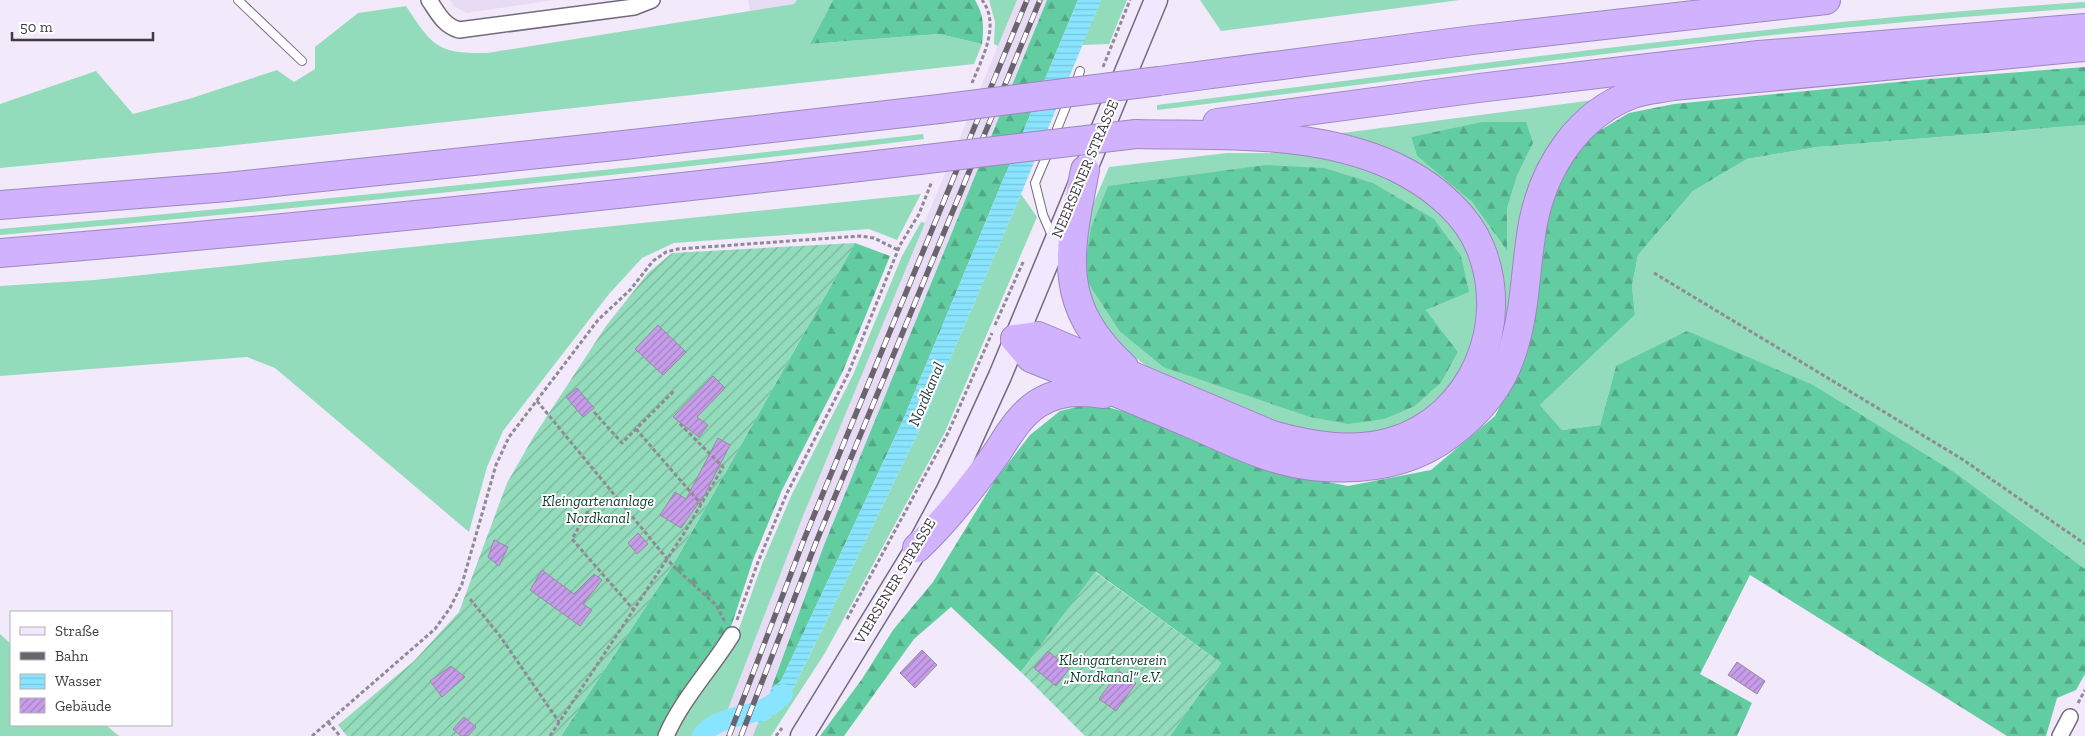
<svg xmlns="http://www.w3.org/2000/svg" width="2085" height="736" font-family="'Zilla Slab',serif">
<defs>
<pattern id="forest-firs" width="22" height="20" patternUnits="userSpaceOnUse" patternTransform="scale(1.25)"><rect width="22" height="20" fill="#63cda2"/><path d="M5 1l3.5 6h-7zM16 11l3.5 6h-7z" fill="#53a886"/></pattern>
<pattern id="garden-furrows" width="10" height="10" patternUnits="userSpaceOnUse" patternTransform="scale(1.25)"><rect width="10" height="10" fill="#93dcbb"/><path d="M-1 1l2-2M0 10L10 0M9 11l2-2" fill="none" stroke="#79b49a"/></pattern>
<pattern id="water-rules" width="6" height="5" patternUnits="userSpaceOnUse" patternTransform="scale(1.25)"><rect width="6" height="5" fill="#89e4ff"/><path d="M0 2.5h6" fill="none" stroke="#77c4dc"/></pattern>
<pattern id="building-hatch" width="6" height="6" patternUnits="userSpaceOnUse" patternTransform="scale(1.25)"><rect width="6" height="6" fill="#c79deb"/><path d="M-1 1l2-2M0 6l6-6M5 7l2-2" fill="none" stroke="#a381c0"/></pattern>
</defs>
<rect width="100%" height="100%" fill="#f2e9fb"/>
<!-- built -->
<g fill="#e8dbf4">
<path d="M 450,0 L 554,0 L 467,13 L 454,6 Z"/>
<path d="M 748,0 L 797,0 L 795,4 L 750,11 Z"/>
<path d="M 1017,0 L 1047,0 L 824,545 L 753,736 L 717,736 L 803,516 Z"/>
</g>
<!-- grass -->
<g fill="#93dcbb" fill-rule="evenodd">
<path d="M 797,0 L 833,0 L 810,44 L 939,34 L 982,44 L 974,64 L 218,147 L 0,168 L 0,104 L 96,71 L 133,114 L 192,98 L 277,70 L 294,82 L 315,69 L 315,47 L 358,13 L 406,6 C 432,45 436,54 487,53 L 794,4 Z"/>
<path d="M 989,0 L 1017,0 L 998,46 L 994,44 L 995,22 Z"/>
<path d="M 1101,0 L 1127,0 L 1109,44 L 1082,45 Z"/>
<path d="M 1200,0 L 1460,0 L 1221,31 Z"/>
<path d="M 2085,2 L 2085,8 C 1774,28 1466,72 1157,110 L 1157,105 C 1466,66 1774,22 2085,2 Z"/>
<path d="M 1594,100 L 1564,126 L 1536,167 L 1524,203 L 1502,356 L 1484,385 L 1473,212 L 1335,134 ZM 1434,133 L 1533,143 L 1517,176 L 1507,209 L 1506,250 L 1472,202 L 1417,156 L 1411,137 Z"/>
<path d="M 2085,125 L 2085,569 L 1957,474 L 1616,366 L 1600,425 L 1562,430 L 1540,405 L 1635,315 L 1632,286 L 1638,255 L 1693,191 L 1747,159 L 1817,147 Z"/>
<path d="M 923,134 L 924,139 C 617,176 309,208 0,235 L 0,229 C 308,202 616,170 923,134 Z"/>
<path d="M 1227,153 L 1298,153 L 1358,166 L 1409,187 L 1450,219 L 1471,255 L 1480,303 L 1472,348 L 1450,387 L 1416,417 L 1377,432 L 1335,435 L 1288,426 L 1153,371 L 1112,340 L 1088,300 L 1081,261 L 1088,216 L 1109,167 ZM 1087,281 L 1469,291 L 1426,310 L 1458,352 L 1441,383 L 1415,406 L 1163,367 L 1119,331 Z"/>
<path d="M 921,194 L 897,240 L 869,229 L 674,243 L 642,258 L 609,294 L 503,431 L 487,467 L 469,532 L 275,368 L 247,357 L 0,376 L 0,286 L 94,280 Z"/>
<path d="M 1021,194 L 1037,217 L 945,432 L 825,653 L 771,736 L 753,736 L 757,725 L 775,715 L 792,691 L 919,431 Z"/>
<path d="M 921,222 L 925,223 L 803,516 L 726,714 L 706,720 L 694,736 L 671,736 L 736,637 L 762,564 L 792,494 L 853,375 L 902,256 Z"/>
<path d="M 0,634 L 11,644 L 11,725 L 106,725 L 119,736 L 0,736 Z"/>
</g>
<!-- forest -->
<g fill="url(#forest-firs)">
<path d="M 833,0 L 975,0 C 984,15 984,27 982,44 L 939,34 L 810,44 Z"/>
<path d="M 1047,0 L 1078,0 L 903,420 L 781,681 L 771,689 L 824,545 Z"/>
<path d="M 2085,67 L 2085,125 L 1817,147 L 1747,159 L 1693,191 L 1638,255 L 1632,286 L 1635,315 L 1540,405 L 1562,430 L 1600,425 L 1616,366 L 1687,331 L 1813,385 L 1957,474 L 2085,569 L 2085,674 L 2076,690 L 2057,698 L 2046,736 L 2007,736 L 1750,575 L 1700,674 L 1752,703 L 1737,736 L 1170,736 L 1221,663 L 1096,572 L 1021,672 L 951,607 L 914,639 L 844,736 L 820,736 L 862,679 L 893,630 L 933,582 L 995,480 L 1030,435 L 1060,411 L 1093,403 L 1125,412 L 1283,473 L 1348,486 L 1431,470 L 1495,416 L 1528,350 L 1547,212 L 1564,171 L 1594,134 L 1629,113 L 1674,104 L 1929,79 Z"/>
<path d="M 1482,122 L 1526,122 L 1533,143 L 1517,176 L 1507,209 L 1507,251 L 1472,202 L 1417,156 L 1411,137 Z"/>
<path d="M 1266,165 L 1324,168 L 1373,183 L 1434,219 L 1461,256 L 1469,292 L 1426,310 L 1458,352 L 1441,383 L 1415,406 L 1384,419 L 1348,424 L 1310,417 L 1163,367 L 1119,331 L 1087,281 L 1086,257 L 1091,228 L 1108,186 Z"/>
<path d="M 855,243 L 890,256 L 843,371 L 782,490 L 753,560 L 732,624 L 714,656 L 661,736 L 561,736 L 673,565 Z"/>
</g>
<!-- garden -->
<g fill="url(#garden-furrows)">
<path d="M 855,243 L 673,565 L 561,736 L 347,736 L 338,725 L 414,661 L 459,612 L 507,483 L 534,436 L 606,326 L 648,273 L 672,253 Z"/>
<path d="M 1095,572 L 1221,663 L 1170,736 L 1085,736 L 1021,672 Z"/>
</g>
<!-- water -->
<path fill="url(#water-rules)" d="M 1078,0 L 1101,0 L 1021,194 L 919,431 L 792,691 L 775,715 L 757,725 L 771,689 L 781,681 L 903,420 Z"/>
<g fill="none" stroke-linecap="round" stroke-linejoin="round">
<!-- canal -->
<path stroke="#89e4ff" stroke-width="20" d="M 702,736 C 718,711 763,721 783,694"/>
</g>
<!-- building -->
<g fill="url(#building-hatch)" stroke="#958d9d">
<path d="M 658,325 L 686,352 L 663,375 L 635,349 Z"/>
<path d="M 713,376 L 725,388 L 697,417 L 708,425 L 699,437 L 673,417 Z"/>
<path d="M 577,388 L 594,408 L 583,417 L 566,397 Z"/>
<path d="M 718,438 L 730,445 L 705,494 L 681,528 L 660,515 L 675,492 L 686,499 Z"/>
<path d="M 638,533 L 648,544 L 637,554 L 628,543 Z"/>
<path d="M 494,540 L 508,547 L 499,566 L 488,557 Z"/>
<path d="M 542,570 L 574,594 L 594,574 L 602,580 L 583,604 L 592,610 L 580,626 L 530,590 Z"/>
<path d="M 922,650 L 937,665 L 915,688 L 900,673 Z"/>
<path d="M 1048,651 L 1069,669 L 1056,686 L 1034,668 Z"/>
<path d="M 1737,662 L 1765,681 L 1757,694 L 1728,675 Z"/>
<path d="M 451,666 L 465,677 L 442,697 L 430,681 Z"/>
<path d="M 1119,671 L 1136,683 L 1116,711 L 1099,699 Z"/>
<path d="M 464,717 L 476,727 L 468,736 L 461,736 L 453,729 Z"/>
</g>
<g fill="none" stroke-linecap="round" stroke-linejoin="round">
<!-- lane casing -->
<g stroke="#736b7b" stroke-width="10">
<g id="lane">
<path d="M 238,0 L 302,61"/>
<path d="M 1075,86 L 1080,71"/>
<path d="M 1053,139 L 1069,99"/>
<path d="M 1049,150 L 1035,183 L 1043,215 L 1053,238"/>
</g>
</g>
<!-- street casing -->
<g stroke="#736b7b" stroke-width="18">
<g id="street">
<path d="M 429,0 C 438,13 443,25 459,30 L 634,7 L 652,0"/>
<path d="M 666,736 C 682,699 711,669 732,635"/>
<path d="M 2060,736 L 2070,717"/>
</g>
</g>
<!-- secondary casing -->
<g stroke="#736b7b" stroke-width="25">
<path id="secondary" d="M 802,736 L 917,548 L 948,490 L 1000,376 L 1156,0"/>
</g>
<!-- highway casing -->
<g stroke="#9d88bc" stroke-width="30">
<g id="highway">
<path d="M 1159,81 L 1473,40 L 1826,0"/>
<path d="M 1217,123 L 1479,88 L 1759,55 L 2085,28"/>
<path d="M 1085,170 C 1069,252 1055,304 1124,367"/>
<path d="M 0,205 L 227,187 L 624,145 L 939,109"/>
<path d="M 0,253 C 307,228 613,196 919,160"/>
<path d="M 1015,339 L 1031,358 C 1086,380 1140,402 1194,425 C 1231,441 1271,462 1312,466 C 1360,471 1409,465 1449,435 C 1476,415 1500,388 1511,355 C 1526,313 1525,267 1533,223 C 1544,167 1578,114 1633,94 C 1646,89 1660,89 1673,86 L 2085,47"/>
<path d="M 1015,339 L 1038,336 L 1272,435 C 1311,446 1351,453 1391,442 C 1473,418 1512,324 1480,247 C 1467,215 1436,189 1407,173 C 1326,129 1225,136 1136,134"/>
<path d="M 917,548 C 945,522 969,491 991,461 C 1005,442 1016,418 1037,404 C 1056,391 1080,390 1103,394"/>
</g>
</g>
<!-- path -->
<g stroke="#908a96" stroke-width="3" stroke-dasharray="4 2.5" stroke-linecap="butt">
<path d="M 1103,67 L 1130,0"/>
<path d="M 972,83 C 982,58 1001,25 982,0"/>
<path d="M 1654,273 L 1962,459 L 2085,544"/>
<path d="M 995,325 L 1024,260"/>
<path d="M 537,401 L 673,566 L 716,605 L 725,622"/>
<path d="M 594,412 L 622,443 L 675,390"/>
<path d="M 636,429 L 701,504"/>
<path d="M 588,511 L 572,539 L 633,609"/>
<path d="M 470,599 L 500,636 L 559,722"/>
<path d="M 847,619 L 948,433 L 992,333"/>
<path d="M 737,620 L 758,562 L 787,493 L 848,374 L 900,245 L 919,214 L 932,181"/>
<path d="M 2078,703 L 2085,690"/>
<path d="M 328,722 L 340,736"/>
<path d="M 312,736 L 435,629 L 450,608 L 462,584 L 496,465 L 509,437 L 598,320 L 630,290 L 653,261 L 666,252 L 678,249 L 860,236 L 874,238 L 898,250"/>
<path d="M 550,736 L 683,535 L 723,467 L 678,422"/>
<path d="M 776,736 L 782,728"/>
</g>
<!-- lane -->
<use href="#lane" stroke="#fff" stroke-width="8"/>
<!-- street -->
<use href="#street" stroke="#fff" stroke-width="15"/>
<!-- secondary -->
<use href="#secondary" stroke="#f1e8ff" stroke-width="22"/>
<!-- highway -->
<use href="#highway" stroke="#d0b2fe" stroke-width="28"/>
<!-- rail casing -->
<g stroke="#69646e" stroke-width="5.5">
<g id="rail">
<path d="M 729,736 L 805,537 L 1027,0"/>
<path d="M 741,736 L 817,540 L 1040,0"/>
</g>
</g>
<!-- rail -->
<use href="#rail" stroke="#fff" stroke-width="4" stroke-dasharray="11" stroke-linecap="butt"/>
<!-- highway-bridge casing -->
<g stroke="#9d88bc" stroke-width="30" stroke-linecap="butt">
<g id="highway-bridge">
<path d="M 939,109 L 1159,81"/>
<path d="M 919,160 L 1136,134"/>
</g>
</g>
<!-- highway-bridge -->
<use href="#highway-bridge" stroke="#d0b2fe" stroke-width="28"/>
</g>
<g text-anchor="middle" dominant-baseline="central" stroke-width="4" stroke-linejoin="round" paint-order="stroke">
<!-- street labels -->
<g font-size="15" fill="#3e3b42" stroke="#fff">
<text transform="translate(1085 169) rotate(-67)">NEERSENER STRASSE</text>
<text transform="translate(895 581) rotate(-59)">VIERSENER STRASSE</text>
</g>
<!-- park labels -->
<g font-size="15" font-style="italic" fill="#0d3c2b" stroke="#fff">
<text x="598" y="501">Kleingartenanlage<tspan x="598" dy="17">Nordkanal</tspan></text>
<text x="1113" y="660">Kleingartenverein<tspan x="1113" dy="17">„Nordkanal“ e.V.</tspan></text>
</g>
<!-- water labels -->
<g font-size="16" font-style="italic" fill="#1f353b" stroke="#fff">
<text transform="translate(926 394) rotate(-67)">Nordkanal</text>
</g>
</g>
<!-- legend -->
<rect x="10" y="611" width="162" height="115" fill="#ffffff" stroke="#b2b1b3"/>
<rect x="20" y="627" width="25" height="8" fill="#f1e8ff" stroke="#b2b1b3"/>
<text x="55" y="636" font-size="15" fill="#3e3b42">Straße</text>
<rect x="20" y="652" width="25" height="8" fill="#69646e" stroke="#b2b1b3"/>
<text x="55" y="661" font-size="15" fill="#3e3b42">Bahn</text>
<rect x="20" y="674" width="25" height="15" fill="url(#water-rules)" stroke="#b2b1b3"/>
<text x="55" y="686" font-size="15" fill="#3e3b42">Wasser</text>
<rect x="20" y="698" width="25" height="15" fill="url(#building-hatch)" stroke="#b2b1b3"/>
<text x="55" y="711" font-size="15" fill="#3e3b42">Gebäude</text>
<!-- scale -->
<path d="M12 32v8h141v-8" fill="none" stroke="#3e3b42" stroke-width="2.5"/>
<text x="20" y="32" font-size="15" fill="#3e3b42" stroke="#ffffff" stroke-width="4" paint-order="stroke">50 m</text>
</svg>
